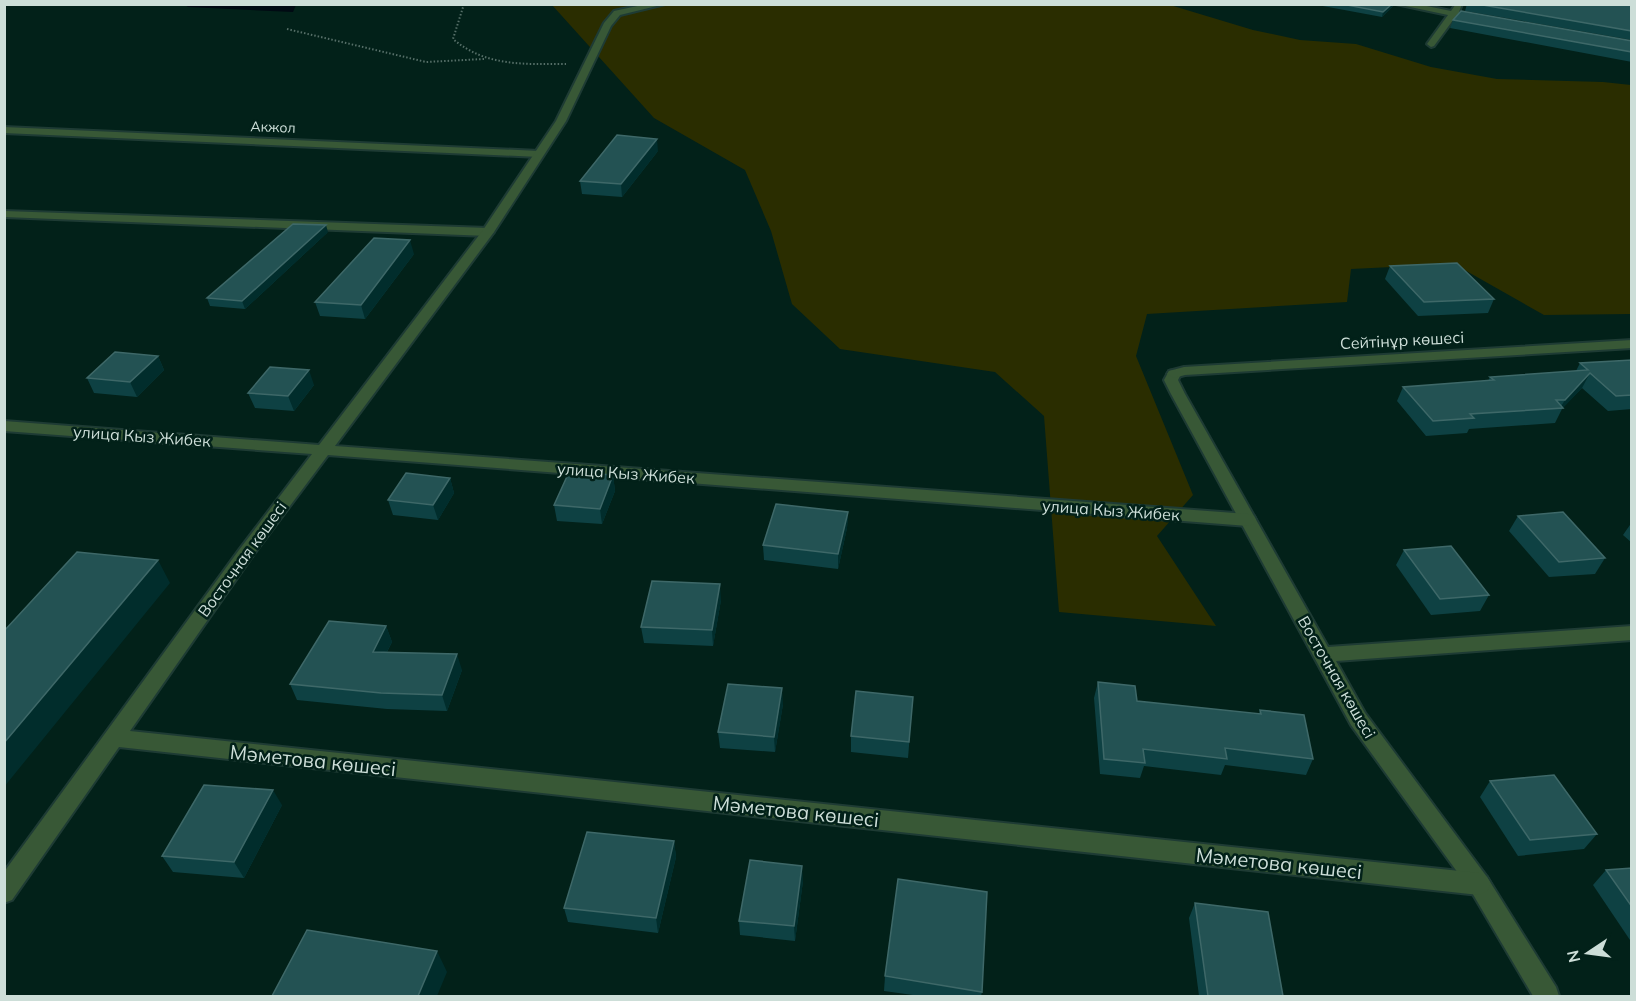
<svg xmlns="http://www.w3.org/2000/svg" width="1636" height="1001" font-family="Mulish,sans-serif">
<rect width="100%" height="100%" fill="#022119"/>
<!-- green -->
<path fill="#2a2d00" d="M 552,5 L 1170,5 L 1253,30 L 1300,40 L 1356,44 L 1431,67 L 1497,79 L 1603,82 L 1631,85 L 1631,314 L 1544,315 L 1454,264 L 1351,269 L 1347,302 L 1147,314 L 1136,356 L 1193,495 L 1157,536 L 1216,626 L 1059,612 L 1044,416 L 995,372 L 840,349 L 792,304 L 771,231 L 745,170 L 654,118 Z"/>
<!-- water -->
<path fill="#000a13" d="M 185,5 L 296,5 L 293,12 L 188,7 Z"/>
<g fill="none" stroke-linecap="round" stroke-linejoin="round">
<!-- service casing -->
<g stroke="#1e3b34" stroke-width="4">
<g id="service">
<path d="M 4,127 L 539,151 L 544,154 L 539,157 L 4,133 Z"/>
<path d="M 4,211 L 488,228 L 494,232 L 488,236 L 4,217 Z"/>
<path d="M 1174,370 L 1181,374 L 1178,380 L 1185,394 L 1328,647 L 1632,626 L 1632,640 L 1336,661 L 1365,713 L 1487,877 L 1556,987 L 1559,996 L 1533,996 L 1471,891 L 1351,725 L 1171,394 L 1164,380 L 1169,371 Z"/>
</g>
</g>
<!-- minor casing -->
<g stroke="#1e3b34" stroke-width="4">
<g id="minor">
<path d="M 647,4 L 665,4 L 620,15 L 611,26 L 566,121 L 494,232 L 335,446 L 1248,514 L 1254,516 L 1256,520 L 1254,524 L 1248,526 L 328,455 L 251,558 L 130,731 L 1479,873 L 1487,877 L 1491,884 L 1487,891 L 1479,895 L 119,747 L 12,900 L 4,903 L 4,872 L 239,550 L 312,454 L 4,431 L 4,421 L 319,445 L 483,230 L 556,121 L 604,23 L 614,11 Z"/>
<path d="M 1396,4 L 1417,4 L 1451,11 L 1456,4 L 1462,4 L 1459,12 L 1484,18 L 1480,20 L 1456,16 L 1434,46 L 1431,47 L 1427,44 L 1448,15 Z"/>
<path d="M 1632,340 L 1632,348 L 1185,375 L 1174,378 L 1167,374 L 1169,371 L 1184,367 Z"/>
</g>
</g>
<!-- path -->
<g stroke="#566f68" stroke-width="2" stroke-dasharray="1.5 2" stroke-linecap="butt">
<path d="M 464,4 L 453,39 C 486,67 525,64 566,64"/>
<path d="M 287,29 L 426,62 L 484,59"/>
</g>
<!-- service -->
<use href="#service" fill="#385836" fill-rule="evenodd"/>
<!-- minor -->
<use href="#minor" fill="#385836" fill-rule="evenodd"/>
</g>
<!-- wall -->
<g fill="#0e4143">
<path d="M 1312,4 L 1395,4 L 1382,17 Z"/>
<path d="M 1467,4 L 1632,4 L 1632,40 L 1465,11 Z"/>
<path d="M 1453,20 L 1632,41 L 1632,62 L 1450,28 Z"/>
<path d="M 658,151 L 622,197 L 582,194 L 580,181 Z"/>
<path d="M 328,232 L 245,309 L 210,306 L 207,298 Z"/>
<path d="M 414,254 L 365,319 L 320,316 L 315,302 Z"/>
<path d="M 1390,266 L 1494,299 L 1488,313 L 1418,316 L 1385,279 Z"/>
<path d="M 158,356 L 164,370 L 137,397 L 94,393 L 87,378 Z"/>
<path d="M 1632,360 L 1632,409 L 1608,411 L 1582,388 L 1563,407 L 1555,423 L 1469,429 L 1467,433 L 1426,436 L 1397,401 L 1403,387 L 1488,381 L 1490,377 L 1576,371 L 1580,363 Z"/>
<path d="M 314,385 L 294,411 L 255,408 L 248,393 Z"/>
<path d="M 613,475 L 615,491 L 602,524 L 557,521 L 554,505 Z"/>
<path d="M 450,478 L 454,493 L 438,520 L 393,515 L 388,500 Z"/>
<path d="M 848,512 L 847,528 L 838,569 L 764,560 L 763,545 Z"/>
<path d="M 1518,516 L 1605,558 L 1595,574 L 1549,577 L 1509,531 Z"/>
<path d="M 1632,522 L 1632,543 L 1623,535 Z"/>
<path d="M 1404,550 L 1489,595 L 1480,611 L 1431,615 L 1396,565 Z"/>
<path d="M 721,600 L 713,646 L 644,643 L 641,627 Z"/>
<path d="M 386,626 L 392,642 L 387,652 L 462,670 L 447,711 L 387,709 L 297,700 L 290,684 Z"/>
<path d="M 1098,682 L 1137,701 L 1259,714 L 1260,710 L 1313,759 L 1306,775 L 1225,765 L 1221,775 L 1144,766 L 1140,778 L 1100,774 L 1094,698 Z"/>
<path d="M 913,697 L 908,758 L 851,752 L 851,736 Z"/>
<path d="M 783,704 L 775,752 L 720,748 L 718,732 Z"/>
<path d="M 1490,781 L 1597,834 L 1584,849 L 1518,856 L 1480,797 Z"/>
<path d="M 282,805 L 244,878 L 173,872 L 162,856 Z"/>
<path d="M 674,841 L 676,857 L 658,933 L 568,922 L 564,908 Z"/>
<path d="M 1632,868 L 1632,943 L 1593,885 L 1606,870 Z"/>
<path d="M 803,881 L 795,941 L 740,935 L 739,921 Z"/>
<path d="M 1195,903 L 1283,996 L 1199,996 L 1189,918 Z"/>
<path d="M 885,976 L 982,992 L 981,996 L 920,996 L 884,991 Z"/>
</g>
<!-- shaded-wall -->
<g fill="#012d2c">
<path d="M 1392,4 L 1395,4 L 1382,17 L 1383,12 Z"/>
<path d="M 657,139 L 658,151 L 622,197 L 621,184 Z"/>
<path d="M 326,225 L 328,232 L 245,309 L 242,301 Z"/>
<path d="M 410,240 L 414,254 L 365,319 L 361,305 Z"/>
<path d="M 158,356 L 164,370 L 137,397 L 130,382 Z"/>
<path d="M 309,370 L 314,385 L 294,411 L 288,396 Z"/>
<path d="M 1590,373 L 1582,388 L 1563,408 L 1560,408 L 1565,400 Z"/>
<path d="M 613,475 L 615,491 L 602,524 L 600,509 Z"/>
<path d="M 450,478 L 454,493 L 438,520 L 433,505 Z"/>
<path d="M 848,512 L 847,528 L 838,569 L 838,554 Z"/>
<path d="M 158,560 L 170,583 L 4,787 L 4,743 Z"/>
<path d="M 720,584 L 721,600 L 713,646 L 712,630 Z"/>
<path d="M 386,626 L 392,642 L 379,667 L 373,652 Z"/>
<path d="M 457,654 L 462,670 L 447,711 L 442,695 Z"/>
<path d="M 782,688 L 783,704 L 775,752 L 774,737 Z"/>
<path d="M 273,790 L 282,805 L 244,878 L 234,862 Z"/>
<path d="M 674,841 L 676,857 L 658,933 L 656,918 Z"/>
<path d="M 802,866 L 803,881 L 795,941 L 794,926 Z"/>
<path d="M 437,951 L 447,972 L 437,996 L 418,996 Z"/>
</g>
<!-- building -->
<g fill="#235253" stroke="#3e6868" stroke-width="1.5">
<path d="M 1342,4 L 1392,4 L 1383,12 Z"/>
<path d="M 1477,4 L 1632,4 L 1632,31 Z"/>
<path d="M 1461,11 L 1632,41 L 1632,52 L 1453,20 Z"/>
<path d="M 617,135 L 657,139 L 621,184 L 580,181 Z"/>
<path d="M 293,224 L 326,225 L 242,301 L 207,298 Z"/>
<path d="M 374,238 L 410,240 L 361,305 L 315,302 Z"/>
<path d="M 1457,263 L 1494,299 L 1424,302 L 1390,266 Z"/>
<path d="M 115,352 L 158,356 L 130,382 L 87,378 Z"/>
<path d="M 1632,360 L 1632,395 L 1616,396 L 1590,373 L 1565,400 L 1556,400 L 1563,408 L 1470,414 L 1474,418 L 1433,421 L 1403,387 L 1494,380 L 1490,377 L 1588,370 L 1580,363 Z"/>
<path d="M 270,367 L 309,370 L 288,396 L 248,393 Z"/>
<path d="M 569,472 L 613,475 L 600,509 L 554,505 Z"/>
<path d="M 406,473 L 450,478 L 433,505 L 388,500 Z"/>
<path d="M 776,504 L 848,512 L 838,554 L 763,545 Z"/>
<path d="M 1563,512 L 1605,558 L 1559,562 L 1518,516 Z"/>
<path d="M 1451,546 L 1489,595 L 1440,599 L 1404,550 Z"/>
<path d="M 77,552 L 158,560 L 4,743 L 4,631 Z"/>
<path d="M 652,581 L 720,584 L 712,630 L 641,627 Z"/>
<path d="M 329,621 L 386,626 L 373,652 L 457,654 L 442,695 L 381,693 L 290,684 Z"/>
<path d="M 1098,682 L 1135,686 L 1137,701 L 1261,714 L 1260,710 L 1304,715 L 1313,759 L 1225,748 L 1227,759 L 1143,749 L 1145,763 L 1104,759 Z"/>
<path d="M 728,684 L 782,688 L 774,737 L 718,732 Z"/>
<path d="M 856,691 L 913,697 L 909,742 L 851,736 Z"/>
<path d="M 1554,775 L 1597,834 L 1530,840 L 1490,781 Z"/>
<path d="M 204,785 L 273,790 L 234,862 L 162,856 Z"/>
<path d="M 587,832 L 674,841 L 656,918 L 564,908 Z"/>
<path d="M 750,860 L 802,866 L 794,926 L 739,921 Z"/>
<path d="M 1632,868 L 1632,907 L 1606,870 Z"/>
<path d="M 898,879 L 987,892 L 982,992 L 885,976 Z"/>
<path d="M 1195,903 L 1268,912 L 1283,996 L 1208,996 Z"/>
<path d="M 307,930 L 437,951 L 418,996 L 272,996 Z"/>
</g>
<g text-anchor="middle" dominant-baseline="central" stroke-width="5" stroke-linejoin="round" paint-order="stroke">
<!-- far-street labels -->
<g font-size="14" fill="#cdded8" stroke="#022119">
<text transform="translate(273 127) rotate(2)">Акжол</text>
</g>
<!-- street labels -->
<g font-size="16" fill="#cdded8" stroke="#022119">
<text transform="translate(1402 340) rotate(-3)">Сейтінұр көшесі</text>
<text transform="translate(142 436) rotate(4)">улица Кыз Жибек</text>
<text transform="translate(626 473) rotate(4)">улица Кыз Жибек</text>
<text transform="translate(1111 510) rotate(4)">улица Кыз Жибек</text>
<text transform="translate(242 559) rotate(-54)">Восточная көшесі</text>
<text transform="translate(1337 677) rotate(60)">Восточная көшесі</text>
</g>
<!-- near-street labels -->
<g font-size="20" fill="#cdded8" stroke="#022119">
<text transform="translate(313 760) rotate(6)">Мәметова көшесі</text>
<text transform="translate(796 811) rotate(6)">Мәметова көшесі</text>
<text transform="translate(1279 863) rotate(6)">Мәметова көшесі</text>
</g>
</g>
<!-- border -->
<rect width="1636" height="1001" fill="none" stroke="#cdded8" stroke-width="12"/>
<!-- north arrow -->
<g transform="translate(1588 953) rotate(257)" stroke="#022119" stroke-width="4.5" paint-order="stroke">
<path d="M0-4.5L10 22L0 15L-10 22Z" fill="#cdded8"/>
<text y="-9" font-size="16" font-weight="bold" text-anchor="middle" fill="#cdded8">N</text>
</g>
</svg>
